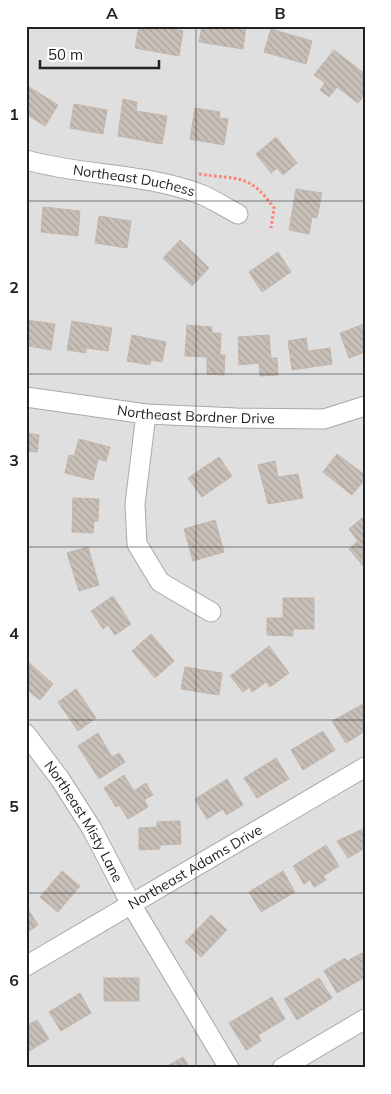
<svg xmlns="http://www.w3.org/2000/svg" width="391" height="1094" font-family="Mulish,sans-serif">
<defs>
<pattern id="building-back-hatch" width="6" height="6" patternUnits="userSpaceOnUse" patternTransform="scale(1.25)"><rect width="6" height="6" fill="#c7bfb8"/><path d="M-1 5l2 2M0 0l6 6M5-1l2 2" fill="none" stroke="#aba49e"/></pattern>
</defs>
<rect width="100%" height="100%" fill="#f2efe9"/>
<!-- residential -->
<rect fill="#e0dfdf" x="26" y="26" width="339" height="1042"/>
<!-- building -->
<g fill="url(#building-back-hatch)" stroke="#c4b6ab">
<path d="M 139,26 L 156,26 L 183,31 L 179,56 L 135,48 Z"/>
<path d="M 202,26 L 246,26 L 243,49 L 199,42 Z"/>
<path d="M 271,29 L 312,41 L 306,64 L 264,52 Z"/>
<path d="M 334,50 L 365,74 L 365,94 L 358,103 L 337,87 L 329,97 L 320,90 L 325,83 L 314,75 Z"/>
<path d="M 26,85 L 58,105 L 45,126 L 26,114 Z"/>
<path d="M 123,99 L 137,102 L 136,111 L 167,116 L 162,144 L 118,136 Z"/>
<path d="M 74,104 L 107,110 L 103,134 L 70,128 Z"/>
<path d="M 195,108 L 220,112 L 219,118 L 228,119 L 224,145 L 190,139 Z"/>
<path d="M 276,137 L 297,163 L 283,175 L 277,168 L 271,173 L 256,154 Z"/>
<path d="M 296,189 L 322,193 L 317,218 L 312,217 L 309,234 L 289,230 Z"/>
<path d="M 43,207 L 80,211 L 78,236 L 41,232 Z"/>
<path d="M 99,216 L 131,221 L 127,248 L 95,243 Z"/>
<path d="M 180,240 L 209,268 L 192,286 L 163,258 Z"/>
<path d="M 278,252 L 291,272 L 262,292 L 249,272 Z"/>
<path d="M 26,320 L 55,324 L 51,350 L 29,346 L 30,342 L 26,341 Z"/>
<path d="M 72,321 L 112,328 L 108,351 L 86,348 L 86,353 L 67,350 Z"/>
<path d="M 364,324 L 365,352 L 349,358 L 340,333 Z"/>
<path d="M 187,325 L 212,327 L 212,333 L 221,333 L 220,355 L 225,355 L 224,375 L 207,374 L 207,357 L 185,356 Z"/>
<path d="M 132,335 L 166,342 L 162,362 L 151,360 L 150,365 L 127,361 Z"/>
<path d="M 269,335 L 271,358 L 277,358 L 278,375 L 260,376 L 259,363 L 239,365 L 238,337 Z"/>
<path d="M 306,338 L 308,351 L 330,348 L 332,364 L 292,370 L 288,341 Z"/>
<path d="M 26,433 L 39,435 L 37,452 L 26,451 Z"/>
<path d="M 79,439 L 110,447 L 106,461 L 98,459 L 93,480 L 65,473 L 69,455 L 74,456 Z"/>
<path d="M 337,454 L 365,475 L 365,479 L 352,495 L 323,472 Z"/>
<path d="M 219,457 L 232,476 L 202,497 L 188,478 Z"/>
<path d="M 275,461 L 278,477 L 298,474 L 303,498 L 268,504 L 258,465 Z"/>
<path d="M 73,498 L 99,499 L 98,521 L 94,521 L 93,533 L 72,532 Z"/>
<path d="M 362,518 L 365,521 L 365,568 L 349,549 L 358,541 L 349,529 Z"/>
<path d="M 215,520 L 224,552 L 193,561 L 184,529 Z"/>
<path d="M 88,547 L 99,585 L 79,591 L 67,553 Z"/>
<path d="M 113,596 L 131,624 L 115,635 L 108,625 L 103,629 L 91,611 Z"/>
<path d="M 283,598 L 314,598 L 314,629 L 293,629 L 293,636 L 267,635 L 267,618 L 283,618 Z"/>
<path d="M 151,634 L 174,661 L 155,678 L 132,651 Z"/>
<path d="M 269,646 L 289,673 L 270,687 L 266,682 L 252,692 L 249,687 L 243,692 L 230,676 Z"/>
<path d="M 26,660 L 53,684 L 40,700 L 26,689 Z"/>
<path d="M 185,667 L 222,673 L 219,695 L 181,689 Z"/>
<path d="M 76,689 L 96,718 L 78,731 L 58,702 Z"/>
<path d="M 365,703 L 365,731 L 346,743 L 332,721 Z"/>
<path d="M 323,731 L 335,750 L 303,770 L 291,750 Z"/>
<path d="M 98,733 L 112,757 L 119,753 L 125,762 L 99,779 L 78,746 Z"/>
<path d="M 276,758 L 289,779 L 257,798 L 244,778 Z"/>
<path d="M 124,775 L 134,791 L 146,783 L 153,795 L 144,800 L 148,807 L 128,819 L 119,805 L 116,807 L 104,788 Z"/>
<path d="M 227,779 L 243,805 L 226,815 L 223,809 L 207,819 L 195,799 Z"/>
<path d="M 180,821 L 181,844 L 160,845 L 160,849 L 139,850 L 139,828 L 157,827 L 157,822 Z"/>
<path d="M 365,828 L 365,848 L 348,858 L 337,841 Z"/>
<path d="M 326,845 L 339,866 L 323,876 L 326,880 L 314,887 L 310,880 L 304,884 L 293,866 Z"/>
<path d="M 62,871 L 80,886 L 58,912 L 40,897 Z"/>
<path d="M 283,871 L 295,892 L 261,912 L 249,892 Z"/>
<path d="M 26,906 L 38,925 L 26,933 Z"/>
<path d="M 211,915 L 227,930 L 201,957 L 185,942 Z"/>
<path d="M 362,953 L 365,957 L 365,977 L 337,993 L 324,971 L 345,958 L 347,961 Z"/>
<rect x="104" y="978" width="35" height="23"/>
<path d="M 319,978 L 332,998 L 297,1020 L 284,999 Z"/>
<path d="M 80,993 L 91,1013 L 61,1031 L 49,1012 Z"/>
<path d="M 272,997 L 285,1019 L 258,1035 L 261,1041 L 246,1050 L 229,1023 Z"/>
<path d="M 37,1020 L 49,1039 L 26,1053 L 26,1026 Z"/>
<path d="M 183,1057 L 190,1068 L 164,1068 Z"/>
</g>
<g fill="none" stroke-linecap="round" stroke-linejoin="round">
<!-- minor casing -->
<g stroke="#a9a9a9" stroke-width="21">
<g id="minor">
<path id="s1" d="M 26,160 C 83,176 145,173 200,194 C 213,199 226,208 238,214"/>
<path id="s2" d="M 26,397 L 146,414 L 237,418 L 324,419 L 365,406"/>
<path d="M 146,414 L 135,504 L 137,544 L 160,582 L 211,612"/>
<path id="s3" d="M 26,734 L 60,779 L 92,829 L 131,904 L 229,1068"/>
<path id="s4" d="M 26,966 L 365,767"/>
<path d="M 282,1068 L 365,1019"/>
</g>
</g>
<!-- path -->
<path stroke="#fa8072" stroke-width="3" stroke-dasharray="2.5 2.5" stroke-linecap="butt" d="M 199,174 C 239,180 249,173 274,208 L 271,228"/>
<!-- minor -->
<use href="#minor" stroke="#fff" stroke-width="19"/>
</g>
<!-- grid -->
<path fill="none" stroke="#222" stroke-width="1" stroke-opacity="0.55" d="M 196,26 L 196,1068M 26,201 L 365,201M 26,374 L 365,374M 26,547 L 365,547M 26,720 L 365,720M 26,893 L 365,893"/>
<g text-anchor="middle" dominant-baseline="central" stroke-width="4.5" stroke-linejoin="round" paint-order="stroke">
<!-- street labels -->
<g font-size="14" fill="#222" stroke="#fff">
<text stroke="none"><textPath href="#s1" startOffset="110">Northeast Duchess</textPath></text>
<text stroke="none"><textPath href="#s2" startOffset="171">Northeast Bordner Drive</textPath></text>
<text stroke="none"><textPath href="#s3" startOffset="105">Northeast Misty Lane</textPath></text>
<text stroke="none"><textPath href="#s4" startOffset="196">Northeast Adams Drive</textPath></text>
</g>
</g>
<!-- border -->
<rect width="391" height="1094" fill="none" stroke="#ffffff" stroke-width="55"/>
<!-- scale -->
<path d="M40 60v8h119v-8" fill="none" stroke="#222222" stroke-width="2.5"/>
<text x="48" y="60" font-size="15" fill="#222222" stroke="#ffffff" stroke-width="4" paint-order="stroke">50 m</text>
<rect x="28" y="28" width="336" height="1038" fill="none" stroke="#222" stroke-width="2"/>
<g font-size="16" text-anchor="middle" font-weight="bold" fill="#222">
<text x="112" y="19">A</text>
<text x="280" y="19">B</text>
<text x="14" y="120">1</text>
<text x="14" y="293">2</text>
<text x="14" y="466">3</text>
<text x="14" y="639">4</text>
<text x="14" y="812">5</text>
<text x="14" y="986">6</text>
</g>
</svg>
